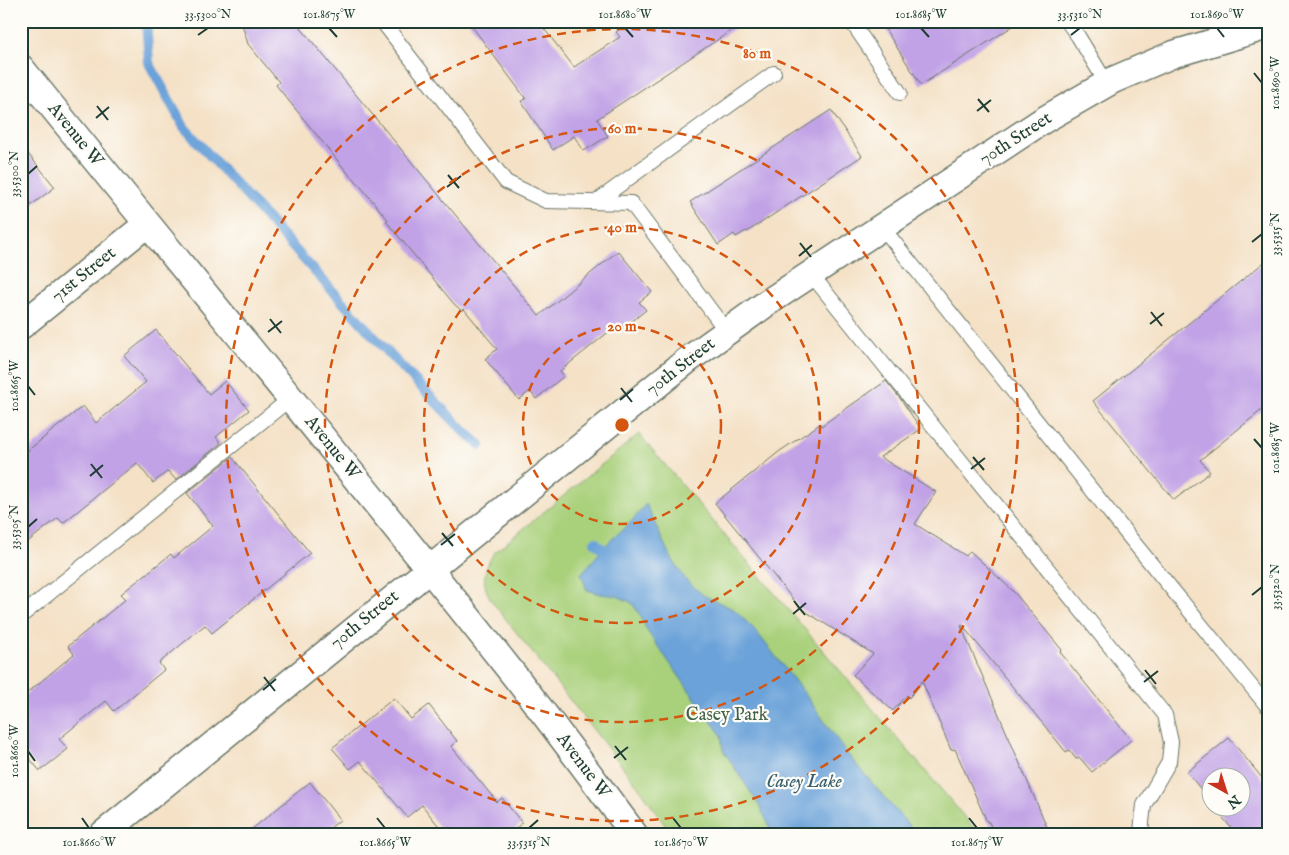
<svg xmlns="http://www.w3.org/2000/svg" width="1289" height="855" font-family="'IM FELL English',serif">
<rect width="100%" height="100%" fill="#fdfcf7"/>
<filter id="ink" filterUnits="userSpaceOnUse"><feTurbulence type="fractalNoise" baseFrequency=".02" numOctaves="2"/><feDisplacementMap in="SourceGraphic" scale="10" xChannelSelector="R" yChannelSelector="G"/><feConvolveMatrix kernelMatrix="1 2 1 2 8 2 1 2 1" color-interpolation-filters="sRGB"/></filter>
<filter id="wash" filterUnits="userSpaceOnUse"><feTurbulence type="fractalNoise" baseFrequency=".0096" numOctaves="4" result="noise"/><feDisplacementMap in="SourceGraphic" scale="20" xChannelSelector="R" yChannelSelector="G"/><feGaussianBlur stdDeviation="1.12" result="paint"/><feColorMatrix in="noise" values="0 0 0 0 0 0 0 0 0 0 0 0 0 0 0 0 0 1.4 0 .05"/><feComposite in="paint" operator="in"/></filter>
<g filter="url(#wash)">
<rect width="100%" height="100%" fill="#f4e1c6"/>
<!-- green -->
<path fill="#a9d07a" stroke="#648657" d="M 639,434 L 979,834 L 671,834 L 641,790 L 493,603 C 481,586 482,569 495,552 Z"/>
<!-- water -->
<path fill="#6aa2d9" stroke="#447086" d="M 646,504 L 669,554 L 686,580 L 703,595 L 735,610 L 755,630 L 808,698 L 848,755 L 916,834 L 773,834 L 759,805 L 723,750 L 721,735 L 647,631 L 641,617 L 632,603 L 617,596 L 601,594 L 587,590 L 581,574 L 609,542 L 632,521 Z"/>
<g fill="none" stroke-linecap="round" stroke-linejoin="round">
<!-- stream -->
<g stroke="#6aa2d9" stroke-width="10">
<path d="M 146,21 L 149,63 L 184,127 L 396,361 L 464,431 L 480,445"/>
<path d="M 595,542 L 603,549"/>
</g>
</g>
<g id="blocks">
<!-- building -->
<g fill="#c1a2e6">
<path d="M 241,21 L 295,21 L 539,316 L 618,251 L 652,292 L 639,302 L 646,310 L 620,331 L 616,326 L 560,371 L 564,376 L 536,399 L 530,391 L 519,400 L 485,359 L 497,349 L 464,309 L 462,311 L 454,304 L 386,221 L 388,220 L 352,176 L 351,177 L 284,95 L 276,85 L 279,82 L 248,44 Z"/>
<path d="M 468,21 L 538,21 L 574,67 L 620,37 L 616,32 L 631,21 L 746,21 L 597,119 L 608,136 L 584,151 L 574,136 L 553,150 L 521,101 L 526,99 Z"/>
<path d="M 880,21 L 1021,21 L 921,85 Z"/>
<path d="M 831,110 L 862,156 L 747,232 L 746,231 L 736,237 L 734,234 L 718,245 L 690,202 Z"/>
<path d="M 21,145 L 55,187 L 21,213 Z"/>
<path d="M 1268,259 L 1268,405 L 1200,460 L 1210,472 L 1174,500 L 1093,401 Z"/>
<path d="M 156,330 L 209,394 L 225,381 L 249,410 L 216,437 L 221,443 L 176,480 L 168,471 L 153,483 L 137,463 L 63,523 L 58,518 L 21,547 L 21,456 L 83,406 L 96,423 L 146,382 L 124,356 Z"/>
<path d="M 886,381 L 902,401 L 921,429 L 880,457 L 936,492 L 915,524 L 966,556 L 970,551 L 1014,592 L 1062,650 L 1060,652 L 1131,740 L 1092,772 L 1079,757 L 1076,759 L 1069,750 L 1066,752 L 962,625 L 961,626 L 1050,834 L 994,834 L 989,822 L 987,822 L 955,749 L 951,750 L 922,681 L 909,698 L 907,695 L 893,711 L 853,675 L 873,654 L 800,608 L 715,503 L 780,451 L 820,424 L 821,426 Z"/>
<path d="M 232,457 L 310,553 L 212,633 L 205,625 L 159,663 L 164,670 L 114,711 L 106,701 L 59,739 L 68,749 L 40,771 L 21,748 L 21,698 L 74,654 L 68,646 L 126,599 L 121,594 L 171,554 L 174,558 L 213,526 L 187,493 Z"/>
<path d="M 394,698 L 411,719 L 429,705 L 457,741 L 451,746 L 497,802 L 502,798 L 522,823 L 509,834 L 445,834 L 422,805 L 407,817 L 360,761 L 350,769 L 332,748 Z"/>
<path d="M 1229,738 L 1268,785 L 1268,834 L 1236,834 L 1215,808 L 1242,808 L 1242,778 L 1212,778 L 1212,803 L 1187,772 Z"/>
<path d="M 310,782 L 340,820 L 323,834 L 246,834 Z"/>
</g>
</g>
</g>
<g filter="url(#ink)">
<use href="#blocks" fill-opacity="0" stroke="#6a7667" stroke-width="1"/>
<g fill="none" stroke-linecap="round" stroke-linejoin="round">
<!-- service casing -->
<g stroke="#6a7667" stroke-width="16">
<g id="service">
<path d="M 382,21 L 506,182 L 546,201 L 631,203 L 727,332"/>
<path d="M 851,21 L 900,93"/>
<path d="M 1067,21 L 1078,36 L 1107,84"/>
<path d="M 596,202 L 774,73"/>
<path d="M 882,227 L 1135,544 L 1268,707"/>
<path d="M 811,274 L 1165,715 L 1171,742 L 1169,762 L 1144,805 L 1141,831 L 1143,834"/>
<path d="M 21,616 L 291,398"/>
</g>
</g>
<!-- minor casing -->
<g stroke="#6a7667" stroke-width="29">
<g id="minor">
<path d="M 21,68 C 182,268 347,464 506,665 C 550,720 592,778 634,834"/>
<path d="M 21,326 L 147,224"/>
<path d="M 103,834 L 689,359 L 767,303 L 1042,121 L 1113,80 L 1174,54 L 1268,26"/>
</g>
</g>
<!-- service -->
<use href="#service" stroke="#fff" stroke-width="14"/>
<!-- minor -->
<use href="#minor" stroke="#fff" stroke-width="26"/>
</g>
</g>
<!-- ticks -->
<path fill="none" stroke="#1f3d34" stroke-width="2" d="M 329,28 L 337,37M 625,28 L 633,37M 921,28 L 929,37M 1217,28 L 1224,37M 198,35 L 208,28M 1071,35 L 1080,28M 1254,73 L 1262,83M 978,99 L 989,112M 97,106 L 108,120M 977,111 L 991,100M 96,118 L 109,107M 28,174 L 37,166M 448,175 L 459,188M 447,187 L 461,176M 1252,242 L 1262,234M 800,243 L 811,257M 799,256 L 812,245M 1151,312 L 1162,326M 270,319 L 281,333M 1150,324 L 1164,313M 268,332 L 282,321M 28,386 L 35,395M 621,388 L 632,402M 620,400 L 633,389M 1254,439 L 1262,448M 973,457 L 984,470M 91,464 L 102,478M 971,469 L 985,458M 90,476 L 103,465M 28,527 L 37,519M 442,533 L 453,546M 441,545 L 455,534M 1252,595 L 1262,587M 794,601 L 805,615M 793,614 L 806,603M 1145,670 L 1156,684M 264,677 L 275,691M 1144,682 L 1158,671M 263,690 L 276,679M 615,746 L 626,760M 28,751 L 35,761M 614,758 L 628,747M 82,818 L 89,828M 377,818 L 385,828M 673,818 L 681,828M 969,818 L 977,828M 529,828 L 538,820"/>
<!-- distance rings -->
<g fill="none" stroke="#d45610" stroke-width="2.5" stroke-dasharray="9 6">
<circle cx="622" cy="425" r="99"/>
<circle cx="622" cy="425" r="198"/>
<circle cx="622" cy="425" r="297"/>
<circle cx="622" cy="425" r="396"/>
</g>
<g text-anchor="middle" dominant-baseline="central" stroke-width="4.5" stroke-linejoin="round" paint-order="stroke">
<!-- street labels -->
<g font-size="18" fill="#1f3d34" stroke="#fdfcf7">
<text transform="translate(75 135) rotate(51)">Avenue W</text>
<text transform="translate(1016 139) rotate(-33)">70th Street</text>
<text transform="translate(84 275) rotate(-39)">71st Street</text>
<text transform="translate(681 367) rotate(-38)">70th Street</text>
<text transform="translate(332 448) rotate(51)">Avenue W</text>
<text transform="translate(365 620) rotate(-39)">70th Street</text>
<text transform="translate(583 766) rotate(53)">Avenue W</text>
</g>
<!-- park labels -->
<g font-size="18" fill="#426246" stroke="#fdfcf7">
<text x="727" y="715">Casey Park</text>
</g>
<!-- water labels -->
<g font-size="19" font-style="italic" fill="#39606e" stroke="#fdfcf7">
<text x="804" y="782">Casey Lake</text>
</g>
</g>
<circle cx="622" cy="425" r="8" fill="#d45610" stroke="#fdfcf7" stroke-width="2.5"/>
<g font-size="15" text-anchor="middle" font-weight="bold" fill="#d45610" stroke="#fdfcf7" stroke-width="4.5" stroke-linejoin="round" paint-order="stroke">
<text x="757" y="58">80 m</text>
<text x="622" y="133">60 m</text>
<text x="622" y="232">40 m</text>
<text x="622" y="331">20 m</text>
</g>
<!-- margin -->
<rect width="1289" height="855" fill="none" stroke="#fdfcf7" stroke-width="55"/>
<!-- north arrow -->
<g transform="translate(1226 792) rotate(141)"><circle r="24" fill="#fdfcf7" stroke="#a4b0a9"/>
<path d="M0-4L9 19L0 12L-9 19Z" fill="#c8321e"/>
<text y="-8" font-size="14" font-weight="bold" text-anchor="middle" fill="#1f3d34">N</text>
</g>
<rect x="28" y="28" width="1234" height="800" fill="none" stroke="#1f3d34" stroke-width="2"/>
<g font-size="12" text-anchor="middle" fill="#1f3d34">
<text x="208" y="18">33.5300°N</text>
<text x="329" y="18">101.8675°W</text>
<text x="625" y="18">101.8680°W</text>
<text x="921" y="18">101.8685°W</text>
<text x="1080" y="18">33.5310°N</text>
<text x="1217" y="18">101.8690°W</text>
<text transform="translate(1275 83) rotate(-90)" y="4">101.8690°W</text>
<text transform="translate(14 174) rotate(-90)" y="4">33.5300°N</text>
<text transform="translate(1275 234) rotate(-90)" y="4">33.5315°N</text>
<text transform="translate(14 386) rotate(-90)" y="4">101.8665°W</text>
<text transform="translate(1275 448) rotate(-90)" y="4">101.8685°W</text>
<text transform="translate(14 527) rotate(-90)" y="4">33.5305°N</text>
<text transform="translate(1275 587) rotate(-90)" y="4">33.5320°N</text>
<text transform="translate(14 751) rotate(-90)" y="4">101.8660°W</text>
<text x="89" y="846">101.8660°W</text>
<text x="385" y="846">101.8665°W</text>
<text x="529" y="846">33.5315°N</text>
<text x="681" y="846">101.8670°W</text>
<text x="977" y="846">101.8675°W</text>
</g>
</svg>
